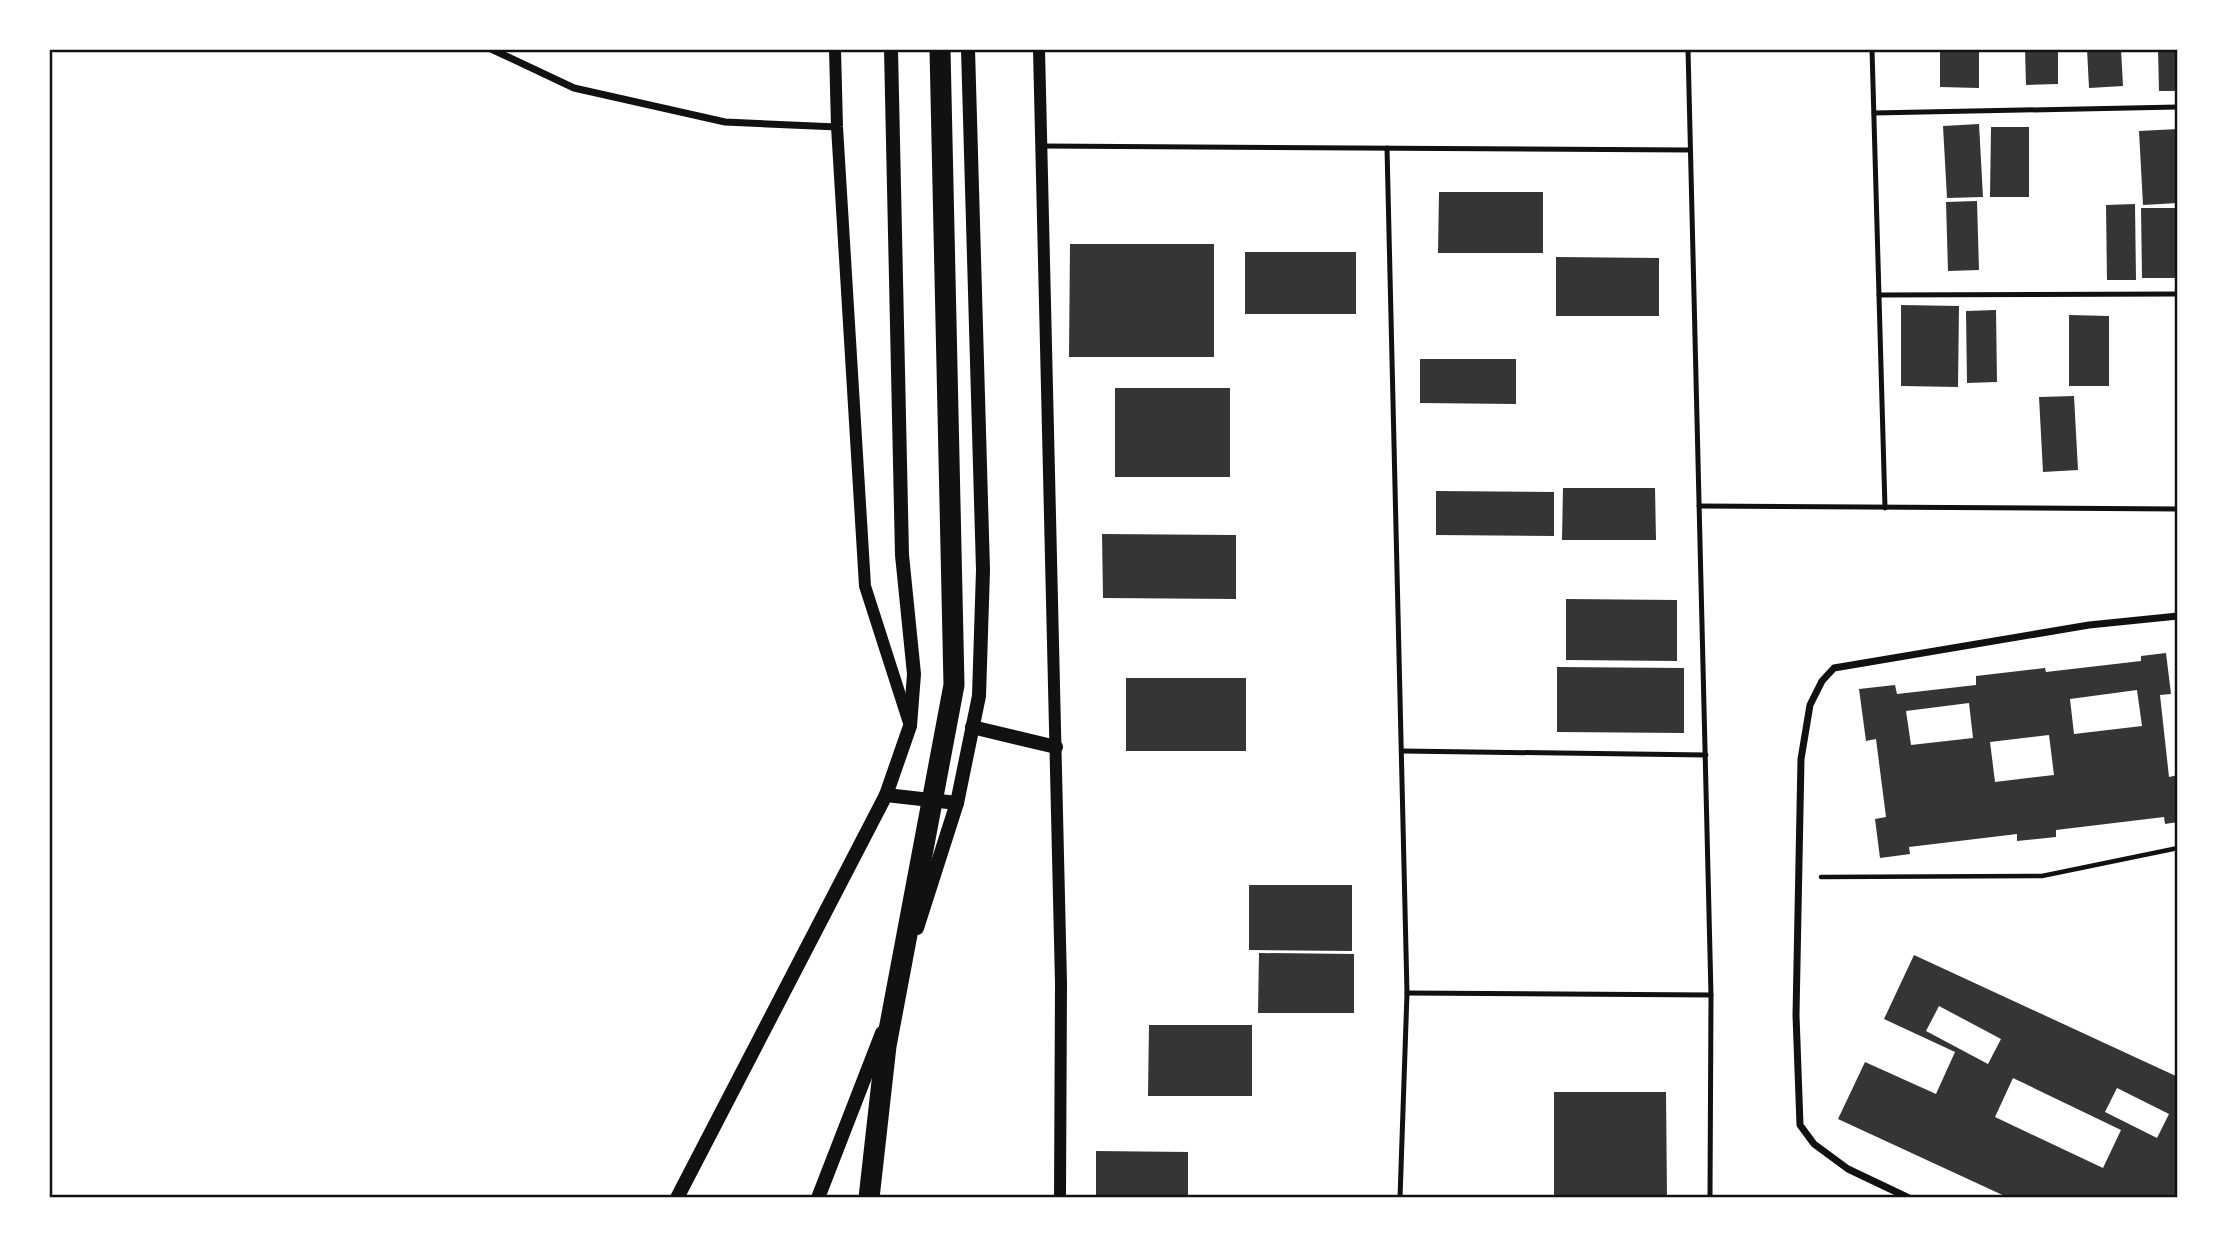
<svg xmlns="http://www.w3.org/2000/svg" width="2227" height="1247" font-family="Commissioner,sans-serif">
<rect width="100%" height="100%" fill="#fff"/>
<!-- building -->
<g fill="#353535" fill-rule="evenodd">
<path d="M 1940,49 L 1979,49 L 1979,88 L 1940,87 Z"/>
<path d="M 2025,49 L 2058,49 L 2058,84 L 2026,85 Z"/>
<path d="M 2087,49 L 2121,49 L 2123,86 L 2089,88 Z"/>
<path d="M 2158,49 L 2178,49 L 2178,91 L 2159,91 Z"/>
<path d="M 1979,124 L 1983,197 L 1947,198 L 1943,126 Z"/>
<path d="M 1991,127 L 2029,127 L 2029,197 L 1990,197 Z"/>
<path d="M 2178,129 L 2178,203 L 2143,205 L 2139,131 Z"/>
<path d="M 1439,192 L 1543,192 L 1543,253 L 1438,253 Z"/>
<path d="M 1977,201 L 1979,270 L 1948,271 L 1946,202 Z"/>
<path d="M 2135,204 L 2136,280 L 2107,280 L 2106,205 Z"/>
<path d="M 2141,208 L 2178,208 L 2178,278 L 2142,278 Z"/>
<path d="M 1070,244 L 1214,244 L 1214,357 L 1069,357 Z"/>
<rect x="1245" y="252" width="111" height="62"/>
<path d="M 1556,257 L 1659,258 L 1659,316 L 1556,316 Z"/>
<path d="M 1901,305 L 1959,306 L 1958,387 L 1901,386 Z"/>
<path d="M 1996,310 L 1997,382 L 1967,383 L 1966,311 Z"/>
<path d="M 2069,315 L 2109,316 L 2109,386 L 2069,386 Z"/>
<path d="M 1420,359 L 1516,359 L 1516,404 L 1420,403 Z"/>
<rect x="1115" y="388" width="115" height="89"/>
<path d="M 2074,396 L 2078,470 L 2043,472 L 2039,397 Z"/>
<path d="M 1563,488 L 1655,488 L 1656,540 L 1562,540 Z"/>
<path d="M 1436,491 L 1554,492 L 1554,536 L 1436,535 Z"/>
<path d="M 1102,534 L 1236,535 L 1236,599 L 1103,598 Z"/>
<path d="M 1566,599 L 1677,600 L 1677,661 L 1566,660 Z"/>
<path d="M 2166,653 L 2171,694 L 2160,695 L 2169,777 L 2178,775 L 2178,822 L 2165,824 L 2164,817 L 2056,830 L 2056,837 L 2017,841 L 2017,834 L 1909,847 L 1910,854 L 1880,858 L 1875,819 L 1886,817 L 1876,739 L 1866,741 L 1859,689 L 1895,685 L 1897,694 L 1976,685 L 1976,676 L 2045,668 L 2046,672 L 2141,661 L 2141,656 ZM 2137,690 L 2142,726 L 2074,734 L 2070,699 ZM 1969,703 L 1973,738 L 1911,745 L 1906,711 ZM 2049,735 L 2054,775 L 1995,782 L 1990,742 Z"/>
<path d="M 1557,667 L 1684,668 L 1684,733 L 1557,732 Z"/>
<rect x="1126" y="678" width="120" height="73"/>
<path d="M 1249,885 L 1352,885 L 1352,951 L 1249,950 Z"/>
<path d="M 1259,953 L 1354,954 L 1354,1013 L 1258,1013 Z"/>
<path d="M 1914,955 L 2178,1077 L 2178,1192 L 2175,1198 L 2009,1198 L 1838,1119 L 1865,1062 L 1936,1094 L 1955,1052 L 1884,1019 ZM 1939,1006 L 2001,1039 L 1988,1064 L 1926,1031 ZM 2013,1078 L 2121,1130 L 2103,1168 L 1995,1117 ZM 2117,1088 L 2169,1114 L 2157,1138 L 2105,1112 Z"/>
<path d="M 1149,1025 L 1252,1025 L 1252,1096 L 1148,1096 Z"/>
<path d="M 1554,1092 L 1666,1092 L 1667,1198 L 1554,1198 Z"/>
<path d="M 1096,1151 L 1188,1152 L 1188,1198 L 1096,1198 Z"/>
</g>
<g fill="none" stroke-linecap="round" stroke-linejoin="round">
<!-- path -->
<path stroke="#111" stroke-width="4.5" d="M 1821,877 L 2042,876 L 2178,848"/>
<!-- service -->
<g stroke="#111" stroke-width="5">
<path d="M 1688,49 L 1711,995 L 1710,1198"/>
<path d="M 1872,49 L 1885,508"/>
<path d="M 1874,113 L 2178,107"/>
<path d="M 1043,146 L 1690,150"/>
<path d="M 1387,148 L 1407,993 L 1400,1198"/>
<path d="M 1879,295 L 2178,294"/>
<path d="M 1699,506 L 2178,509"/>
<path d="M 1402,751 L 1706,755"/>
<path d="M 1407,993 L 1711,995"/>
</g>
<!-- minor -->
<g stroke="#111" stroke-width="7">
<path d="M 491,49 L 574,88 L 725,122 L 837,127"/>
<path d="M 1909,1198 L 1848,1169 L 1814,1144 L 1800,1125 L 1796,1015 L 1801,759 L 1810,705 L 1822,681 L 1834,668 L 2089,625 L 2178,616"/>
</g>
<!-- tertiary -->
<g stroke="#111" stroke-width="12">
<path d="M 835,49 L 837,127 L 865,586 L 909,723"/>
<path d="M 1039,49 L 1061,983 L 1060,1198"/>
</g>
<!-- secondary -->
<g stroke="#111" stroke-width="14">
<path d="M 972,727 L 1056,747"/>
<path d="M 886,795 L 957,803"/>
<path d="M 917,928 L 957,803 L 979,696 L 983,570 L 968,49"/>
<path d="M 677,1198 L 886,795 L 910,726 L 914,674 L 902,555 L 891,49"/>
<path d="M 818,1198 L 882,1033"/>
</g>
<!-- motorway -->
<path stroke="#111" stroke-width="21" d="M 869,1198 L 886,1046 L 954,685 L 940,49"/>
</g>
<!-- border -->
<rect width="2227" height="1247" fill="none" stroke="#ffffff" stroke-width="102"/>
<rect x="51" y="51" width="2125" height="1145" fill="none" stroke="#111" stroke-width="2.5"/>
</svg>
